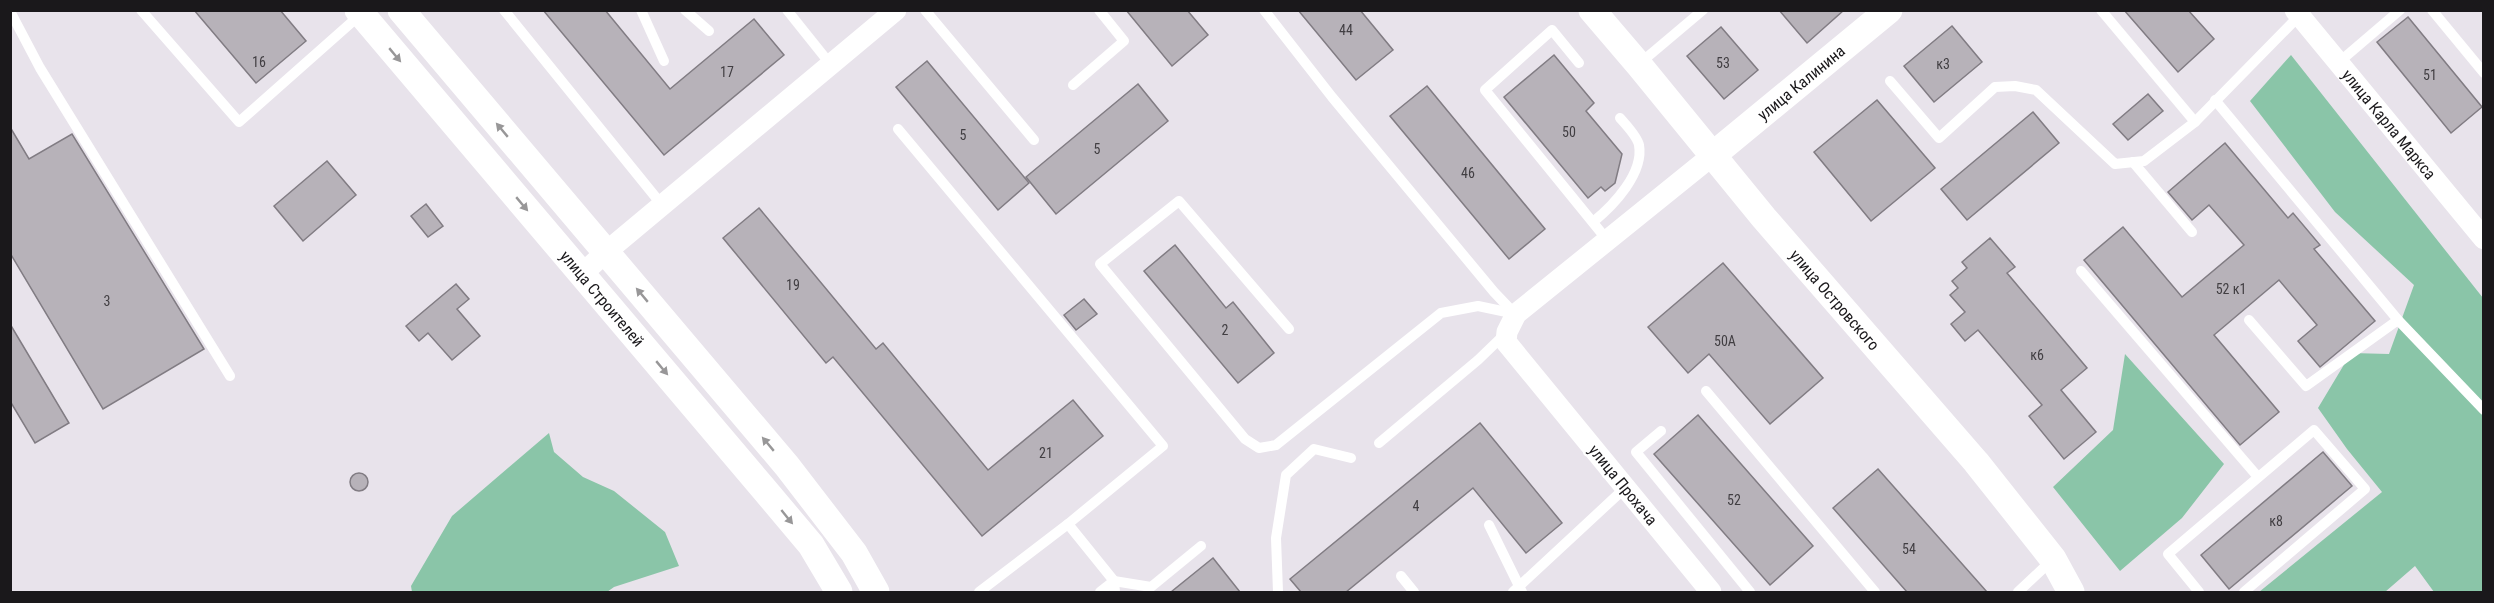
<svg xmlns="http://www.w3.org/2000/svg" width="2494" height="603" font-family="'Roboto Condensed',sans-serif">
<rect width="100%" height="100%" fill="#e8e3eb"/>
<!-- green -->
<g fill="#8ac5a8">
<path d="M 2291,55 L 2483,298 L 2483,592 L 2434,592 L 2415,566 L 2385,592 L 2259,592 L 2382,492 L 2347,449 L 2318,408 L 2351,353 L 2389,354 L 2414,285 L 2335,212 L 2250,101 Z"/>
<path d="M 2125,354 L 2224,464 L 2182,518 L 2120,571 L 2053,487 L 2113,430 Z"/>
<path d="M 549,433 L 554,452 L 583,477 L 614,491 L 665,532 L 679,566 L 614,587 L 607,592 L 412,592 L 411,586 L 452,516 Z"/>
</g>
<!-- building -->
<g fill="#b7b2b9" stroke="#817c83" stroke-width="1.5">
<path d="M 194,10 L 280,10 L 306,41 L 256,83 Z"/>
<path d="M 543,10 L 605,10 L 670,89 L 754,19 L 784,55 L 664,155 Z"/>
<path d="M 1126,10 L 1187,10 L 1208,35 L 1172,66 Z"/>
<path d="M 1298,10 L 1360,10 L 1393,50 L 1356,80 Z"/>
<path d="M 1779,10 L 1844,10 L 1807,43 Z"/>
<path d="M 2124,10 L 2188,10 L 2214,39 L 2178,72 Z"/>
<path d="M 2408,17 L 2482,107 L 2451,133 L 2377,42 Z"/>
<path d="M 1952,26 L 1982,62 L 1934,102 L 1904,66 Z"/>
<path d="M 1721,27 L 1758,70 L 1724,99 L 1687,56 Z"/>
<path d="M 1554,55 L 1594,103 L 1586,111 L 1622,154 L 1615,183 L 1605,191 L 1601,187 L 1588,198 L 1504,97 Z"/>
<path d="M 927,61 L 1029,183 L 998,210 L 896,87 Z"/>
<path d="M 1138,84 L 1168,121 L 1056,214 L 1026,177 Z"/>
<path d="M 1427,86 L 1545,229 L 1509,259 L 1390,116 Z"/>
<path d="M 2148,94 L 2163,111 L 2128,140 L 2113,124 Z"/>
<path d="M 1877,100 L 1935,168 L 1871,221 L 1814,152 Z"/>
<path d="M 2033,112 L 2059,143 L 1967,220 L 1941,189 Z"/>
<path d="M 10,127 L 29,159 L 72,134 L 204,349 L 103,409 L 10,253 Z"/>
<path d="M 2225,143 L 2288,218 L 2293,213 L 2320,245 L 2314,249 L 2375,321 L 2320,367 L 2298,341 L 2317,325 L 2279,280 L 2214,335 L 2279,412 L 2240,445 L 2084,260 L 2123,227 L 2182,297 L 2244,245 L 2209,205 L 2192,220 L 2168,192 Z"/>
<path d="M 327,161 L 356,195 L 303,241 L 274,206 Z"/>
<path d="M 426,204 L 443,226 L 428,237 L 411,216 Z"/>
<path d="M 759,208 L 876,349 L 883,343 L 988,470 L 1073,400 L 1103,436 L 982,536 L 833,357 L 826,363 L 723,238 Z"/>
<path d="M 1990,238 L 2015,267 L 2007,273 L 2087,368 L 2061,390 L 2096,432 L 2064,459 L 2029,416 L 2042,405 L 1978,330 L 1965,341 L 1951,324 L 1965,312 L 1950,295 L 1958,288 L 1952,281 L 1967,268 L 1962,262 Z"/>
<path d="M 1175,245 L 1226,308 L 1233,302 L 1274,353 L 1238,383 L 1144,271 Z"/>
<path d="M 1723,263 L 1823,378 L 1770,424 L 1709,354 L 1688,373 L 1648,327 Z"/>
<path d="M 456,284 L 469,299 L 457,309 L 480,336 L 452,360 L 428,333 L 419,341 L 406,326 Z"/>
<path d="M 1084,299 L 1097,314 L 1076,330 L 1064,315 Z"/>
<path d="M 10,324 L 69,423 L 35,443 L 10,401 Z"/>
<path d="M 1698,415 L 1813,546 L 1770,585 L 1654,454 Z"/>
<path d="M 1480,423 L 1562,523 L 1526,553 L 1473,488 L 1346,592 L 1301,592 L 1290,579 Z"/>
<path d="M 2323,452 L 2352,486 L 2229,589 L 2201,555 Z"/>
<path d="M 1878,469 L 1987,592 L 1907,592 L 1833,508 Z"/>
<circle cx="359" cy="482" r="9"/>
<path d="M 1213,558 L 1240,592 L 1171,592 Z"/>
</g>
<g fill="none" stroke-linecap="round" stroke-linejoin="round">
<!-- service -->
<g stroke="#fff" stroke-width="10">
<path d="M 141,10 L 239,122 L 361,14"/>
<path d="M 504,10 L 662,205"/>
<path d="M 641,10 L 664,61"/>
<path d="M 685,10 L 709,31"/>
<path d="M 787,10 L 831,65"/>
<path d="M 925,10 L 1034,140"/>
<path d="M 1264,10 L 1332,97 L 1494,292 L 1515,314"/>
<path d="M 2101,10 L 2195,122"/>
<path d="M 2432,10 L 2484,73"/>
<path d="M 10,11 L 40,68 L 230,376"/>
<path d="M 1579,63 L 1552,30 L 1485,90 L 1608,241"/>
<path d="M 2338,63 L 2400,10"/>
<path d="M 1639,64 L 1703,10"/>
<path d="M 1890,81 L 1939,138 L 1995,87 L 2015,86 L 2036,90 L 2115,164 L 2144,161 L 2195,122 L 2299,16"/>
<path d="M 1073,85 L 1124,41 L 1099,10"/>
<path d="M 2215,100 L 2398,320 L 2484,410"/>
<path d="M 898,129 L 1163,446 L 1068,524"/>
<path d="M 2133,162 L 2192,232"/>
<path d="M 1593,222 C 1614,205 1644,173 1639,145 C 1637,136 1626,125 1620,118"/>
<path d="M 2081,271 L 2258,477"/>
<path d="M 2249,320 L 2306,386 L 2398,320"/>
<path d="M 1289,329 L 1179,201 L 1100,264 L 1245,439 L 1259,448 L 1276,445 L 1441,313 L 1478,306 L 1516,314"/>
<path d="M 1706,391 L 1875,592"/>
<path d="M 1661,431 L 1636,452 L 1750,592"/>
<path d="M 1379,443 L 1478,360 L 1506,333"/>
<path d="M 1489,525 L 1522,592"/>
<path d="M 1401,576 L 1414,592"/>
<path d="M 979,592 L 1068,524 L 1114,581 L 1115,592"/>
<path d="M 1100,592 L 1114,581 L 1151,587 L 1201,546"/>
<path d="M 1278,592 L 1276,538 L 1286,475 L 1314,449 L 1351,458"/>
<path d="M 1513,592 L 1625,488"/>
<path d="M 2018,592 L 2052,560"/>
<path d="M 2199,592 L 2168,554 L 2314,430 L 2365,489 L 2244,592"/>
</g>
<!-- minor -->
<g stroke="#fff" stroke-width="21">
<path id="s1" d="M 2295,10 L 2484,239"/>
<path d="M 582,274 L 606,252 L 896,10"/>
<path d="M 1711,592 L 1506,342 L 1507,332 L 1516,314 L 1713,155"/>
</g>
<!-- tertiary -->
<g stroke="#fff" stroke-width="27">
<path id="s2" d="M 358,10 L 763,488 L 811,545 L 839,592"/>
<path d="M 401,10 L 787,466 L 854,553 L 876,592"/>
<path id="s3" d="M 1592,10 L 1639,65 L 1764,218 L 1976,462 L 2053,559 L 2071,592"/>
<path id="s4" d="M 1713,155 L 1889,10"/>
</g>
</g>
<!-- one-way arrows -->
<defs><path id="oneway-solid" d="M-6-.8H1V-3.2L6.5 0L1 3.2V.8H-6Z" transform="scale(1.5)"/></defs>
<g fill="#989798">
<use href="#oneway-solid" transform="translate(395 55) rotate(50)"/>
<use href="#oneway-solid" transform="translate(502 130) rotate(-130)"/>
<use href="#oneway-solid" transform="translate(522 204) rotate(50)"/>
<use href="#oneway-solid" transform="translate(642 295) rotate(-130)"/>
<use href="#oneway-solid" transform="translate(662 368) rotate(50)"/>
<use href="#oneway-solid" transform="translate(768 444) rotate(-130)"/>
<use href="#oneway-solid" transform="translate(787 517) rotate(51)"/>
</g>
<g text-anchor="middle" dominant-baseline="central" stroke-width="5" stroke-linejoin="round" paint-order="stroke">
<!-- number labels -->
<g font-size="14" fill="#413e42">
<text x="1346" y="30">44</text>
<text x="259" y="62">16</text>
<text x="1723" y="63">53</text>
<text x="1943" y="64">к3</text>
<text x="727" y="72">17</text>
<text x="2430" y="75">51</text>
<text x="1569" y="132">50</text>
<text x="963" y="135">5</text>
<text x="1097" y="149">5</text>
<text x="1468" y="173">46</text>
<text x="793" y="285">19</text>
<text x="2231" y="289">52 к1</text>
<text x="107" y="301">3</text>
<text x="1225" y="330">2</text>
<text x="1725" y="341">50А</text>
<text x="2037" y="355">к6</text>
<text x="1046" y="453">21</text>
<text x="1734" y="500">52</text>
<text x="1416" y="506">4</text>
<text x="2276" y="521">к8</text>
<text x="1909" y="549">54</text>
</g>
<!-- street labels -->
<g font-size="16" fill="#1a181b" stroke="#fff">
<text stroke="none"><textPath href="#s4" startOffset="114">улица Калинина</textPath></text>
<text stroke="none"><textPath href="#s1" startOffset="148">улица Карла Маркса</textPath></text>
<text stroke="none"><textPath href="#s2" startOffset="378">улица Строителей</textPath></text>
<text stroke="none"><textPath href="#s3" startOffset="378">улица Островского</textPath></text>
<text transform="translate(1623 485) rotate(51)">улица Прохача</text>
</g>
</g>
<!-- border -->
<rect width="2494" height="603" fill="none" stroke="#1a181b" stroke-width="24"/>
</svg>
